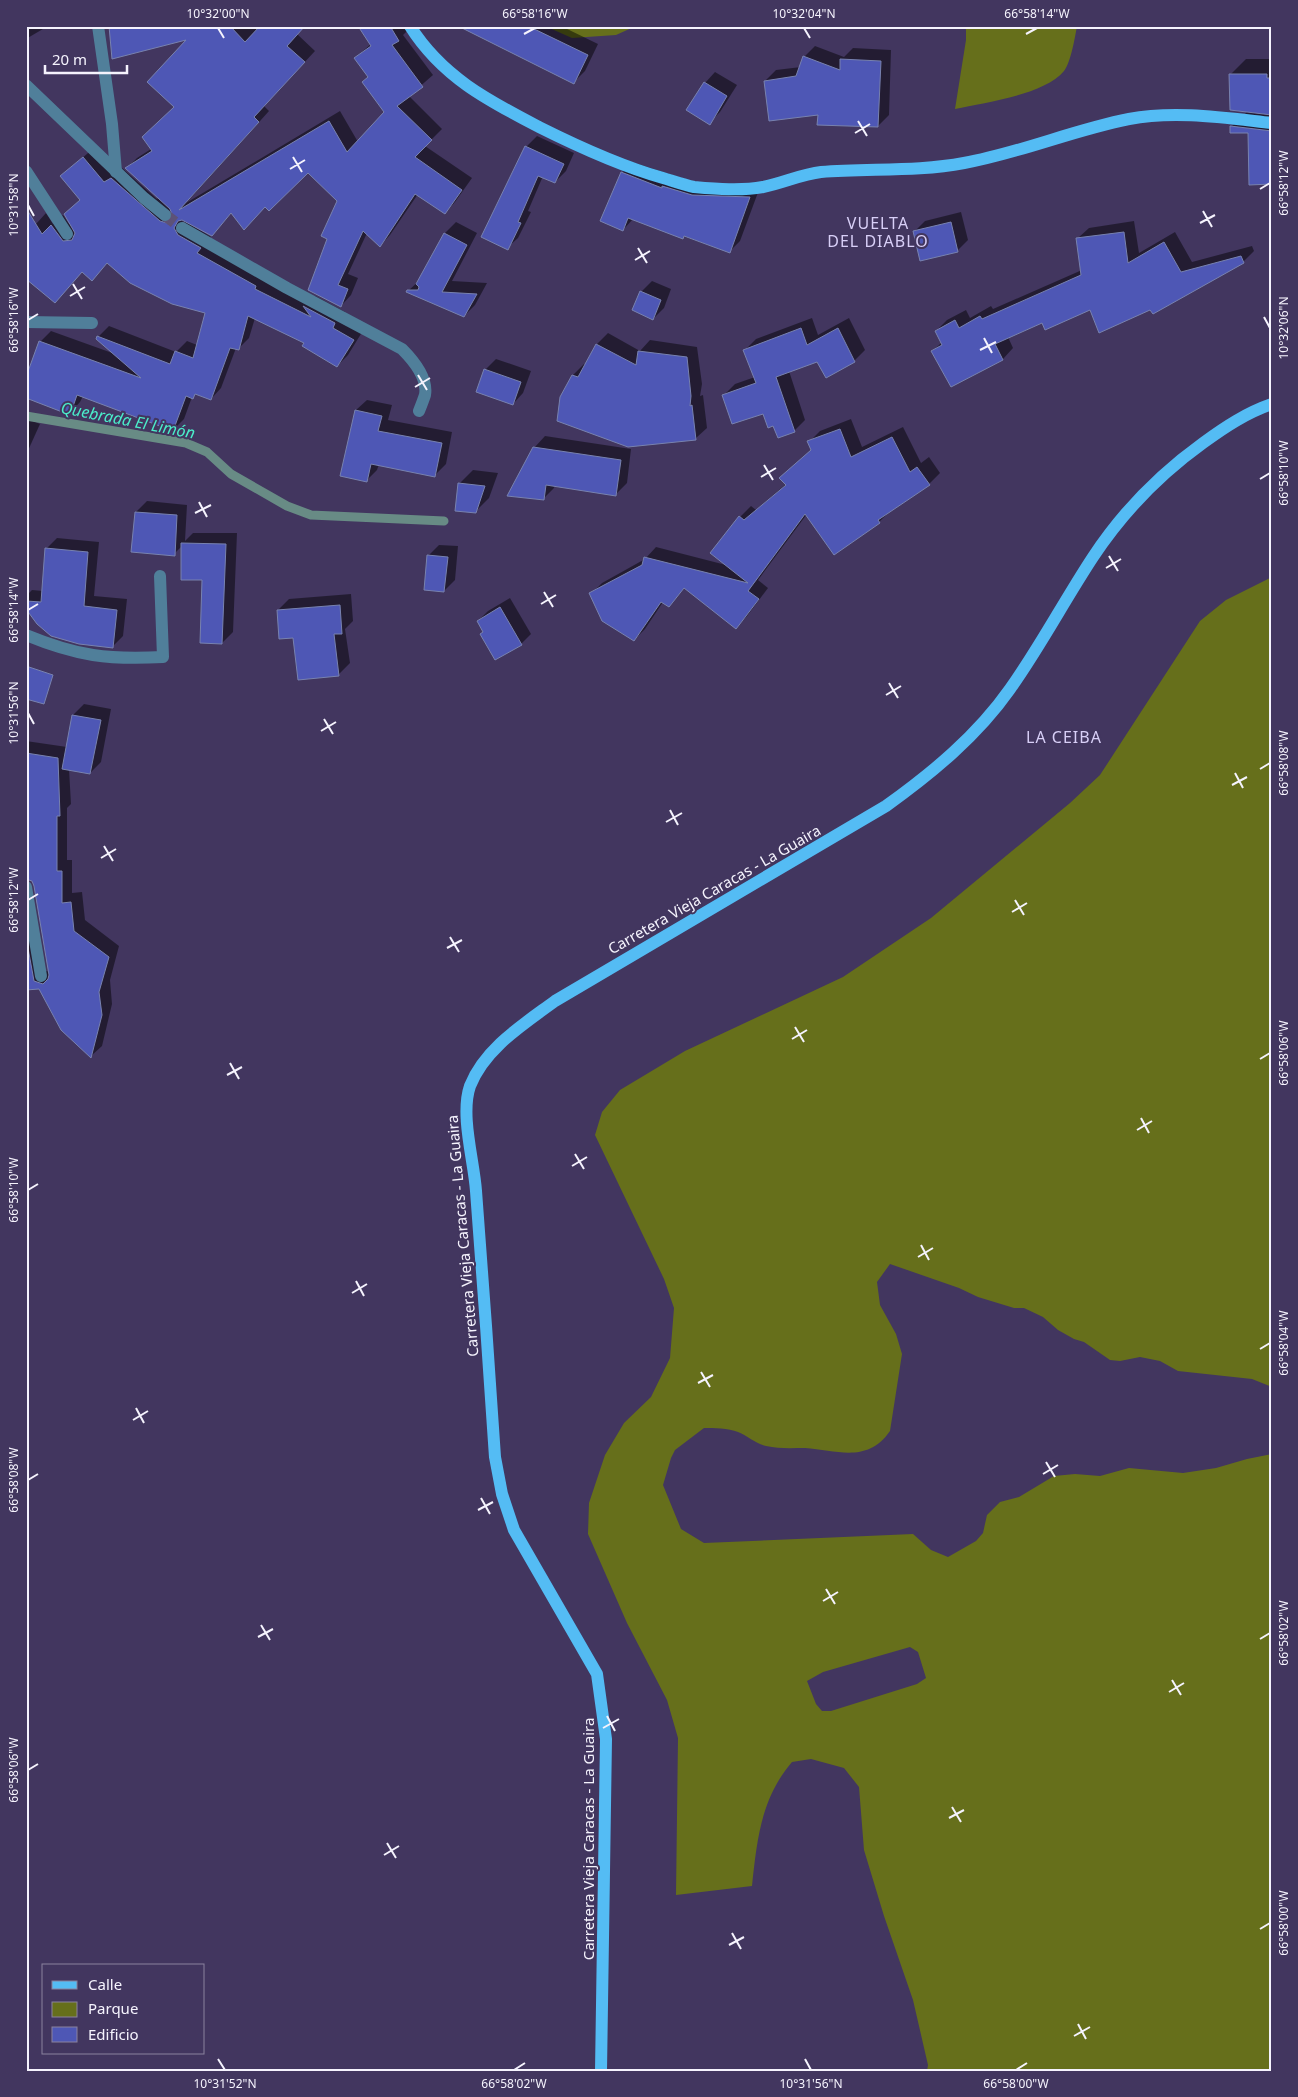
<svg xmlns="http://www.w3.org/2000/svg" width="1298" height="2097" font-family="'Noto Sans',sans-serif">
<rect width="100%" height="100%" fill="#42365f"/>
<!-- green -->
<g fill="#666f1b" fill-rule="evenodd">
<path d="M 545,26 L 636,26 L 616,35 L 572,38 Z"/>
<path d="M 966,26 L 1077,26 C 1075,37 1071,62 1064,71 C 1044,95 986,102 955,109 L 966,40 Z"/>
<path d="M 1272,577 L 1272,1387 L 1252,1379 L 1178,1371 L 1160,1361 L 1140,1357 L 1120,1361 L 1110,1360 L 1084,1342 L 1074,1339 L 1058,1330 L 1043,1317 L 1024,1308 L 1014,1308 L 978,1297 L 959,1288 L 890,1264 L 877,1282 L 880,1305 L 896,1334 L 902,1354 L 890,1431 C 867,1464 837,1450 805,1448 C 792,1448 779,1449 766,1446 C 756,1444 748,1436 738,1432 C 728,1428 714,1428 704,1428 L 675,1450 L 671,1458 L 663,1485 L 681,1529 L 704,1543 L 913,1534 L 931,1550 L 948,1557 L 976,1541 L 983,1533 L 987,1515 L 1000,1502 L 1019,1497 L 1054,1476 L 1075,1474 L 1100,1476 L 1129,1468 L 1183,1473 L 1216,1468 L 1247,1459 L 1272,1454 L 1272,2071 L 927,2071 L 928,2065 L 913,2000 L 884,1916 L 864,1850 L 859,1787 L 844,1768 L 811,1759 L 792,1762 C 761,1798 757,1840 752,1886 L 676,1895 L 678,1738 L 667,1700 L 627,1623 L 588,1534 L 589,1503 L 605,1455 L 624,1423 L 651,1397 L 670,1358 L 674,1308 L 664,1279 L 595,1135 L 602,1112 L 620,1090 L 685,1051 L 843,977 L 931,918 L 1070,803 L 1100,775 L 1200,621 L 1226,600 ZM 910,1647 L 918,1652 L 926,1678 L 917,1684 L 831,1711 L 822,1711 L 816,1704 L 807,1681 L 823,1672 Z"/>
</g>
<!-- shadow -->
<g fill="#0007" fill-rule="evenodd">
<path d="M 26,26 L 48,26 L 26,39 Z"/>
<path d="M 110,26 L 304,26 L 297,34 L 315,51 L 264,106 L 269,111 L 186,203 L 340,111 L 358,142 L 386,112 L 369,77 L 355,58 L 371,44 L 359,26 L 408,26 L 409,29 L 403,35 L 433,75 L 409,96 L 442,129 L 425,146 L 472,178 L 455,202 L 445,213 L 418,194 L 390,235 L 380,246 L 367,233 L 348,274 L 358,278 L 351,295 L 341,306 L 329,238 L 339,200 L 308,171 L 266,206 L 232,212 L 222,223 L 195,224 L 193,226 L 211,237 L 207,242 L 310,300 L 315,296 L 345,312 L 343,317 L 364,329 L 348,355 L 337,366 L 305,343 L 255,318 L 249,338 L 238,349 L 236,348 L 221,388 L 211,399 L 197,393 L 192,397 L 184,419 L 173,430 L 83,396 L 80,402 L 70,413 L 26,381 L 41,341 L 51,331 L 115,354 L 98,337 L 109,326 L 176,352 L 187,341 L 197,345 L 206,312 L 108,262 L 92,279 L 26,235 L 46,213 L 53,224 L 63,215 L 69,224 L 71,222 L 82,199 L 73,166 L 95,147 L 116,172 L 122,168 L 157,199 L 159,197 L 127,168 L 137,158 L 151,149 L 175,107 L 190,38 Z"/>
<path d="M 461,26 L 561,26 L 598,44 L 585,71 L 574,82 Z"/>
<path d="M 815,46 L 844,57 L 853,48 L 891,50 L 889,115 L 878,126 L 819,114 L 765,81 L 776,70 L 801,67 L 804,57 Z"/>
<path d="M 1246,59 L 1272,59 L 1272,183 L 1250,131 L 1231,127 L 1248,111 L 1230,75 Z"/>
<path d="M 715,72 L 737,85 L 720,112 L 709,123 L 705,83 Z"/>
<path d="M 537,136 L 574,153 L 566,171 L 555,182 L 543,176 L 528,211 L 531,212 L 518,238 L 507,248 L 526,147 Z"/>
<path d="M 632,162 L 704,185 L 760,187 L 740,241 L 729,252 L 633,219 L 623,230 L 622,173 Z"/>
<path d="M 961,212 L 968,240 L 957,251 L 914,232 L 925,221 Z"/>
<path d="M 1134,221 L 1139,253 L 1175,232 L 1192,262 L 1252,246 L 1254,251 L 1243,262 L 1151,308 L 1090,309 L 1043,322 L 1008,337 L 1013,348 L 1003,359 L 933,351 L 942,342 L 936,331 L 947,320 L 966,310 L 970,318 L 991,306 L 993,309 L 1082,270 L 1078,238 L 1089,228 Z"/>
<path d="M 456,222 L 477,233 L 452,281 L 487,283 L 475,305 L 464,316 L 408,291 L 420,280 L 445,233 Z"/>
<path d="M 652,281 L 671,289 L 664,308 L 653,319 L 641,292 Z"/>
<path d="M 812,318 L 818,335 L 849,318 L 865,350 L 854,361 L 818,360 L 789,371 L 805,420 L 794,431 L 774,425 L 764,412 L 724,395 L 735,384 L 755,377 L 745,350 L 756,339 Z"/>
<path d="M 608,333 L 640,351 L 650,340 L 697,347 L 702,384 L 700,396 L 703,395 L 707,428 L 696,438 L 561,398 L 573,375 L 584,364 L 586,365 L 597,344 Z"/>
<path d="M 496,359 L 531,371 L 523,393 L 513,404 L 485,370 Z"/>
<path d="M 367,400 L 392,405 L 388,420 L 452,432 L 446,464 L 435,475 L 379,464 L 377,470 L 366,481 L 356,410 Z"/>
<path d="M 26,418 L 40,424 L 26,455 Z"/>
<path d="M 851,419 L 862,447 L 903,427 L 921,463 L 929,457 L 940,473 L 929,484 L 890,511 L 879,522 L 807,514 L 758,580 L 768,588 L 747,616 L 736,627 L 685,587 L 669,605 L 663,602 L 645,629 L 634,640 L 591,594 L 602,583 L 645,559 L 656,547 L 726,565 L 711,553 L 740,517 L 751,506 L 756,510 L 786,484 L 812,449 L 809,442 L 820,431 Z"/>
<path d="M 545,436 L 631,449 L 627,483 L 616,494 L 555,485 L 554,488 L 543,499 L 534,448 Z"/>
<path d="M 473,470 L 498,473 L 489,498 L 475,512 L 459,484 Z"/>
<path d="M 147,501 L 187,505 L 185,541 L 193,533 L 237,533 L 233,632 L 222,643 L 203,579 L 182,546 L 174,554 L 136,512 Z"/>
<path d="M 57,538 L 99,542 L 94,596 L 127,599 L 123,636 L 112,647 L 26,607 L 26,596 L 32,590 L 43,591 L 46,549 Z"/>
<path d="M 439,545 L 458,546 L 455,580 L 444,591 L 428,556 Z"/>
<path d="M 351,594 L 353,621 L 345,629 L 350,663 L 339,674 L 294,636 L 278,610 L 289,599 Z"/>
<path d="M 510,598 L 531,634 L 521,644 L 484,631 L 478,621 L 488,611 Z"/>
<path d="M 84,704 L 111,709 L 101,762 L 90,773 L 69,769 L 71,804 L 67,808 L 67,860 L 72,860 L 72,893 L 82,892 L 85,920 L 119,946 L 110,980 L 112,1004 L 102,1046 L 91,1056 L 40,987 L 26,989 L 26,741 L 67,747 L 73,715 ZM 28,876 L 35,885 L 50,972 L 46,971 L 43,966 Z"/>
</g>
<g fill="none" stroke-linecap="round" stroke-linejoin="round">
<!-- stream -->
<path stroke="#688b85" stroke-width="9" d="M 26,416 L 186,443 L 207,452 L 231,474 L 287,506 L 311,515 L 444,521"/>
</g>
<!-- building -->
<g fill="#4e57b5" stroke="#7882af">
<path d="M 109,26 L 230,26 L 245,42 L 260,26 L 305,26 L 287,46 L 305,62 L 254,117 L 259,122 L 179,210 L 329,121 L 347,152 L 384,112 L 362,82 L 368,77 L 354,58 L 371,46 L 358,26 L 390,26 L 399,41 L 392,45 L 423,87 L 397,106 L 432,140 L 415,157 L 462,190 L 445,214 L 415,194 L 380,247 L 363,231 L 338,285 L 348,289 L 341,307 L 308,290 L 327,239 L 321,236 L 337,201 L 308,173 L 269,211 L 265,207 L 244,230 L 231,213 L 212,236 L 182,220 L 178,221 L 174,228 L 178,235 L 201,248 L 197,253 L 256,286 L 255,289 L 311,317 L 303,306 L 335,323 L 333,328 L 354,340 L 337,367 L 302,346 L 304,343 L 248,316 L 239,350 L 230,348 L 211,400 L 195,394 L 193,399 L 186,396 L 173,431 L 77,395 L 70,415 L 26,398 L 26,377 L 39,341 L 141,378 L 96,339 L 97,336 L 170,364 L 175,351 L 193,358 L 205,313 L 172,304 L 130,283 L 107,263 L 92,281 L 82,272 L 55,303 L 26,279 L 26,208 L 42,234 L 51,225 L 63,241 L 72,240 L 75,233 L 64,214 L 80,200 L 60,176 L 83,157 L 104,182 L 111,178 L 160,221 L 167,223 L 173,217 L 170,209 L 125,168 L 152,151 L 142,137 L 174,107 L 147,82 L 186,40 L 112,59 Z"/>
<path d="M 458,26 L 528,26 L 588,55 L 574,84 Z"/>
<path d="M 803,56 L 840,70 L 840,59 L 881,61 L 878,127 L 817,125 L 818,115 L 769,121 L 764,81 L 796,76 Z"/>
<path d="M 1229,74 L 1267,74 L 1267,78 L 1272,78 L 1272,115 L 1230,110 Z"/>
<path d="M 704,82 L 727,96 L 710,125 L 686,110 Z"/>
<path d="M 1230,126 L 1272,131 L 1272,184 L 1249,185 L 1248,133 L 1230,133 Z"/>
<path d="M 525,146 L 564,164 L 555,183 L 538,176 L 518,222 L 521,223 L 508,250 L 481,237 Z"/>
<path d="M 621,172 L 662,188 L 662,186 L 692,195 L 750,197 L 730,253 L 684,236 L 683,239 L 628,218 L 623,231 L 600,221 Z"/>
<path d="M 951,222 L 958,252 L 920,261 L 913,231 Z"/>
<path d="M 1124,232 L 1128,263 L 1164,242 L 1181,272 L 1241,256 L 1244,263 L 1153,314 L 1150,310 L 1099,333 L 1090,310 L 1045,330 L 1042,323 L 995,344 L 1003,360 L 951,387 L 931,351 L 942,345 L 935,331 L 955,320 L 959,328 L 980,316 L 982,319 L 1081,275 L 1076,238 Z"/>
<path d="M 444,233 L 467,245 L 442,292 L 477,294 L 464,317 L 406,292 L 407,290 L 418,290 L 419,287 L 416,284 Z"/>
<path d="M 640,291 L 661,300 L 653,320 L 632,310 Z"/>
<path d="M 801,328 L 807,345 L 838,328 L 855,362 L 826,378 L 817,362 L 776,377 L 795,432 L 778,438 L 773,426 L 768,428 L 763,414 L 732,424 L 722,395 L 756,383 L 743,350 Z"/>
<path d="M 596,344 L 636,365 L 638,351 L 687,357 L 691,396 L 690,406 L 692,405 L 696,440 L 628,447 L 557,421 L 560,397 L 572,375 L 578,377 Z"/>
<path d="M 484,369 L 521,382 L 513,405 L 476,392 Z"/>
<path d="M 355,410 L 382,416 L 378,431 L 442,443 L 435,477 L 371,464 L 367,482 L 340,476 Z"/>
<path d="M 840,429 L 851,457 L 892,437 L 910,472 L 917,467 L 930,485 L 878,520 L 880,523 L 834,555 L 805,514 L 748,591 L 759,599 L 736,629 L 684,588 L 669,607 L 661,602 L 634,641 L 602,621 L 589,593 L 642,565 L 644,557 L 748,583 L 710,553 L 739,516 L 744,520 L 786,485 L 779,478 L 811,450 L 807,441 Z"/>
<path d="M 533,447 L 621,460 L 616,496 L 546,485 L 544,500 L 507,496 Z"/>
<path d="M 458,483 L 485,486 L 476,513 L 455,511 Z"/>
<path d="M 135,512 L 177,515 L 175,556 L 131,552 Z"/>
<path d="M 181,543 L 226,544 L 222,644 L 200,643 L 202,580 L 181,580 Z"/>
<path d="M 45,548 L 88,552 L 84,606 L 117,610 L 113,648 L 79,644 L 51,636 L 37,624 L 26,609 L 26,601 L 41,602 Z"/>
<path d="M 427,555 L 448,557 L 444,592 L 424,590 Z"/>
<path d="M 340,605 L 342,634 L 334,634 L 339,676 L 298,680 L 293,638 L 279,639 L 277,610 Z"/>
<path d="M 500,607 L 522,645 L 495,660 L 480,634 L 483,632 L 477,621 Z"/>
<path d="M 26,666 L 53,675 L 44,704 L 26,699 Z"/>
<path d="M 72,715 L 101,720 L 90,774 L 62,769 Z"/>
<path d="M 26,753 L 58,758 L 60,816 L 57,816 L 57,871 L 62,871 L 62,903 L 71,902 L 74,931 L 109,957 L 99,992 L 102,1015 L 91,1058 L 61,1030 L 39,989 L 26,990 L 26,937 L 34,981 L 43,984 L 48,979 L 49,975 L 34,886 L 32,881 L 26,879 Z"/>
</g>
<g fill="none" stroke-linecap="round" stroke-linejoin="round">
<!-- minor-tunnel -->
<path stroke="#5d5277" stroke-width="12" stroke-dasharray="12 6" stroke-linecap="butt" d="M 165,215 L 182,228"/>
<!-- minor -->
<g stroke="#507f9a" stroke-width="12">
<path d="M 98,26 L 112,124 L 116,172"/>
<path d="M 26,85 L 144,198 L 165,215"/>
<path d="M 26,171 L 67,234"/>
<path d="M 182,228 L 287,288 L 402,349 C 413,360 428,378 425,395 C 423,401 421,406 419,411"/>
<path d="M 26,322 L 92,323"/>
<path d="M 26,635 C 77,656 108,660 163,657 L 160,576"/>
<path d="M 26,887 L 41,976"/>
</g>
<!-- major -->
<g stroke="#54bcf4" stroke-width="12">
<path d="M 410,26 C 442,77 489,101 539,127 C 579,147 620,166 663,178 C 673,181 684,185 694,187 C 717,189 741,191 763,187 C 783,183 802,174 821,172 C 869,168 917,172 964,163 C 1020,153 1073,130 1129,119 C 1175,110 1226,118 1272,123"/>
<path d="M 601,2071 L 606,1739 L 597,1674 L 514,1530 L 502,1494 L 495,1457 C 489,1368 483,1280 476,1191 C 474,1161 460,1115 470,1086 C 485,1048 524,1024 555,1001 L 886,806 C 932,773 977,736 1010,689 C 1040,647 1064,601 1093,557 C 1122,513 1160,474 1203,443 C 1225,427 1246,413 1272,404"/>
</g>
</g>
<!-- ticks -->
<path fill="none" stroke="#f5f3fd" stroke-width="2" d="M 218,28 L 224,38M 804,28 L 810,38M 524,34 L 535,28M 1026,34 L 1037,28M 858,121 L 867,136M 855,133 L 870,124M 293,157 L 302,172M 290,169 L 305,160M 1260,189 L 1270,183M 28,205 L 34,216M 1203,211 L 1212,227M 1200,223 L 1215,215M 638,248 L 647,263M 635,260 L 650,251M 73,284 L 82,299M 70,296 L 85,287M 1264,317 L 1270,328M 28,320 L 38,314M 984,338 L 992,353M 980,350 L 996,342M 418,375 L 427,390M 415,387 L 430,378M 764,465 L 773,480M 761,477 L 776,468M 1260,479 L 1270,473M 199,502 L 207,517M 195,513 L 211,505M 1109,556 L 1118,571M 1106,568 L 1121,559M 544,592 L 553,607M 541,604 L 556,595M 28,610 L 38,604M 889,683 L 898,698M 886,695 L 901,686M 28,713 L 34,724M 324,719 L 333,734M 321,731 L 336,722M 1260,769 L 1270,763M 1235,773 L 1243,788M 1232,785 L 1247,777M 670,810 L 678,825M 666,822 L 682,813M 104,846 L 113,861M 101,858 L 116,849M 28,900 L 38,894M 1015,900 L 1024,915M 1012,912 L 1027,903M 450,937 L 459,952M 447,948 L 462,940M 795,1027 L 804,1042M 792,1039 L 807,1030M 1260,1059 L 1270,1053M 230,1063 L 239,1079M 227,1075 L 242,1067M 1141,1118 L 1149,1133M 1137,1130 L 1152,1121M 575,1154 L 584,1169M 572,1166 L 587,1157M 28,1190 L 38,1184M 921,1245 L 929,1260M 918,1257 L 933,1248M 356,1281 L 364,1296M 352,1293 L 367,1284M 1260,1349 L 1270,1343M 701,1372 L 710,1387M 698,1383 L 713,1375M 136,1408 L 144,1423M 133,1420 L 148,1411M 1046,1462 L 1055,1477M 1043,1474 L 1058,1465M 28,1480 L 38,1474M 481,1498 L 490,1514M 478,1510 L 493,1502M 826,1589 L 835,1604M 823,1601 L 838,1592M 261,1625 L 270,1640M 258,1637 L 273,1629M 1260,1639 L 1270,1633M 1172,1680 L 1181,1695M 1169,1692 L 1184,1683M 607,1716 L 615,1731M 603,1728 L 619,1719M 28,1770 L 38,1764M 952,1807 L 961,1822M 949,1818 L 964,1810M 387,1843 L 396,1858M 384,1855 L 399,1846M 1260,1929 L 1270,1923M 732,1933 L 741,1949M 729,1945 L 744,1937M 1078,2024 L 1086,2039M 1074,2036 L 1090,2027M 218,2059 L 225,2070M 805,2059 L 811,2070M 514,2070 L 525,2063M 1016,2070 L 1027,2063"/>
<g text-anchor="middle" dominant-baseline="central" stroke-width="4" stroke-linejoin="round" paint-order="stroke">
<!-- street labels -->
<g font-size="15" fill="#f5f3fd" stroke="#42365f">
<text transform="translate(714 889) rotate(-30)">Carretera Vieja Caracas - La Guaira</text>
<text transform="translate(462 1236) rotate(-95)">Carretera Vieja Caracas - La Guaira</text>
<text transform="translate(588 1839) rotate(-90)">Carretera Vieja Caracas - La Guaira</text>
</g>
<!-- neighbourhood labels -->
<g font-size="16" letter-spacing="1" fill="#d8cff7" stroke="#42365f">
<text x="878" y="223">VUELTA<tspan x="878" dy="18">DEL DIABLO</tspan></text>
<text x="1064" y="737">LA CEIBA</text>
</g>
<!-- water labels -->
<g font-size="16" font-style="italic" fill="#4bedca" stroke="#42365f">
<text transform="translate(128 420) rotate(11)">Quebrada El Limón</text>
</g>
</g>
<!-- border -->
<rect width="1298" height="2097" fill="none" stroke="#42365f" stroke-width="55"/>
<!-- legend -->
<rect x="42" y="1964" width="162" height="90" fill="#42365f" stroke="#8a829e"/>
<rect x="52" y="1981" width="25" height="8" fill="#54bcf4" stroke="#8a829e"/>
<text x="88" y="1990" font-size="15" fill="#f5f3fd">Calle</text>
<rect x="52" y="2002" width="25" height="15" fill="#666f1b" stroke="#8a829e"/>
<text x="88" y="2014" font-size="15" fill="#f5f3fd">Parque</text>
<rect x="52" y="2027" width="25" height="15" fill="#4e57b5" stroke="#8a829e"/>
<text x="88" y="2040" font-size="15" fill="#f5f3fd">Edificio</text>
<!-- scale -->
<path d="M45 65v8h82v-8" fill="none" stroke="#f5f3fd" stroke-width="2.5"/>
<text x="52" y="65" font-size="15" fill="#f5f3fd" stroke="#42365f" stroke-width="4" paint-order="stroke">20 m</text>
<rect x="28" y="28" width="1242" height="2042" fill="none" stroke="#f5f3fd" stroke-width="2"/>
<g font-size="12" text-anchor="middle" fill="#f5f3fd">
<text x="218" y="18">10°32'00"N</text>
<text x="535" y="18">66°58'16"W</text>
<text x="804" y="18">10°32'04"N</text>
<text x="1037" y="18">66°58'14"W</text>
<text transform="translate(1284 183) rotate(-90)" y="4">66°58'12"W</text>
<text transform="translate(14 205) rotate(-90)" y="4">10°31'58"N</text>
<text transform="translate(14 320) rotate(-90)" y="4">66°58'16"W</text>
<text transform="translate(1284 328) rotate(-90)" y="4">10°32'06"N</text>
<text transform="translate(1284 473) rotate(-90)" y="4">66°58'10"W</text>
<text transform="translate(14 610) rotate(-90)" y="4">66°58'14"W</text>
<text transform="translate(14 713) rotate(-90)" y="4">10°31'56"N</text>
<text transform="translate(1284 763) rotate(-90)" y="4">66°58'08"W</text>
<text transform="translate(14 900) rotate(-90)" y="4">66°58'12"W</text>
<text transform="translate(1284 1053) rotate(-90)" y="4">66°58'06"W</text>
<text transform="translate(14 1190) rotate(-90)" y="4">66°58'10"W</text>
<text transform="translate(1284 1343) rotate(-90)" y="4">66°58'04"W</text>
<text transform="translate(14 1480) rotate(-90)" y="4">66°58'08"W</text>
<text transform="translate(1284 1633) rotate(-90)" y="4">66°58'02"W</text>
<text transform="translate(14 1770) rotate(-90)" y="4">66°58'06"W</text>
<text transform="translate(1284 1923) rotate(-90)" y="4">66°58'00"W</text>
<text x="225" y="2088">10°31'52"N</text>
<text x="514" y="2088">66°58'02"W</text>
<text x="811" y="2088">10°31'56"N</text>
<text x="1016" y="2088">66°58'00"W</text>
</g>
</svg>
